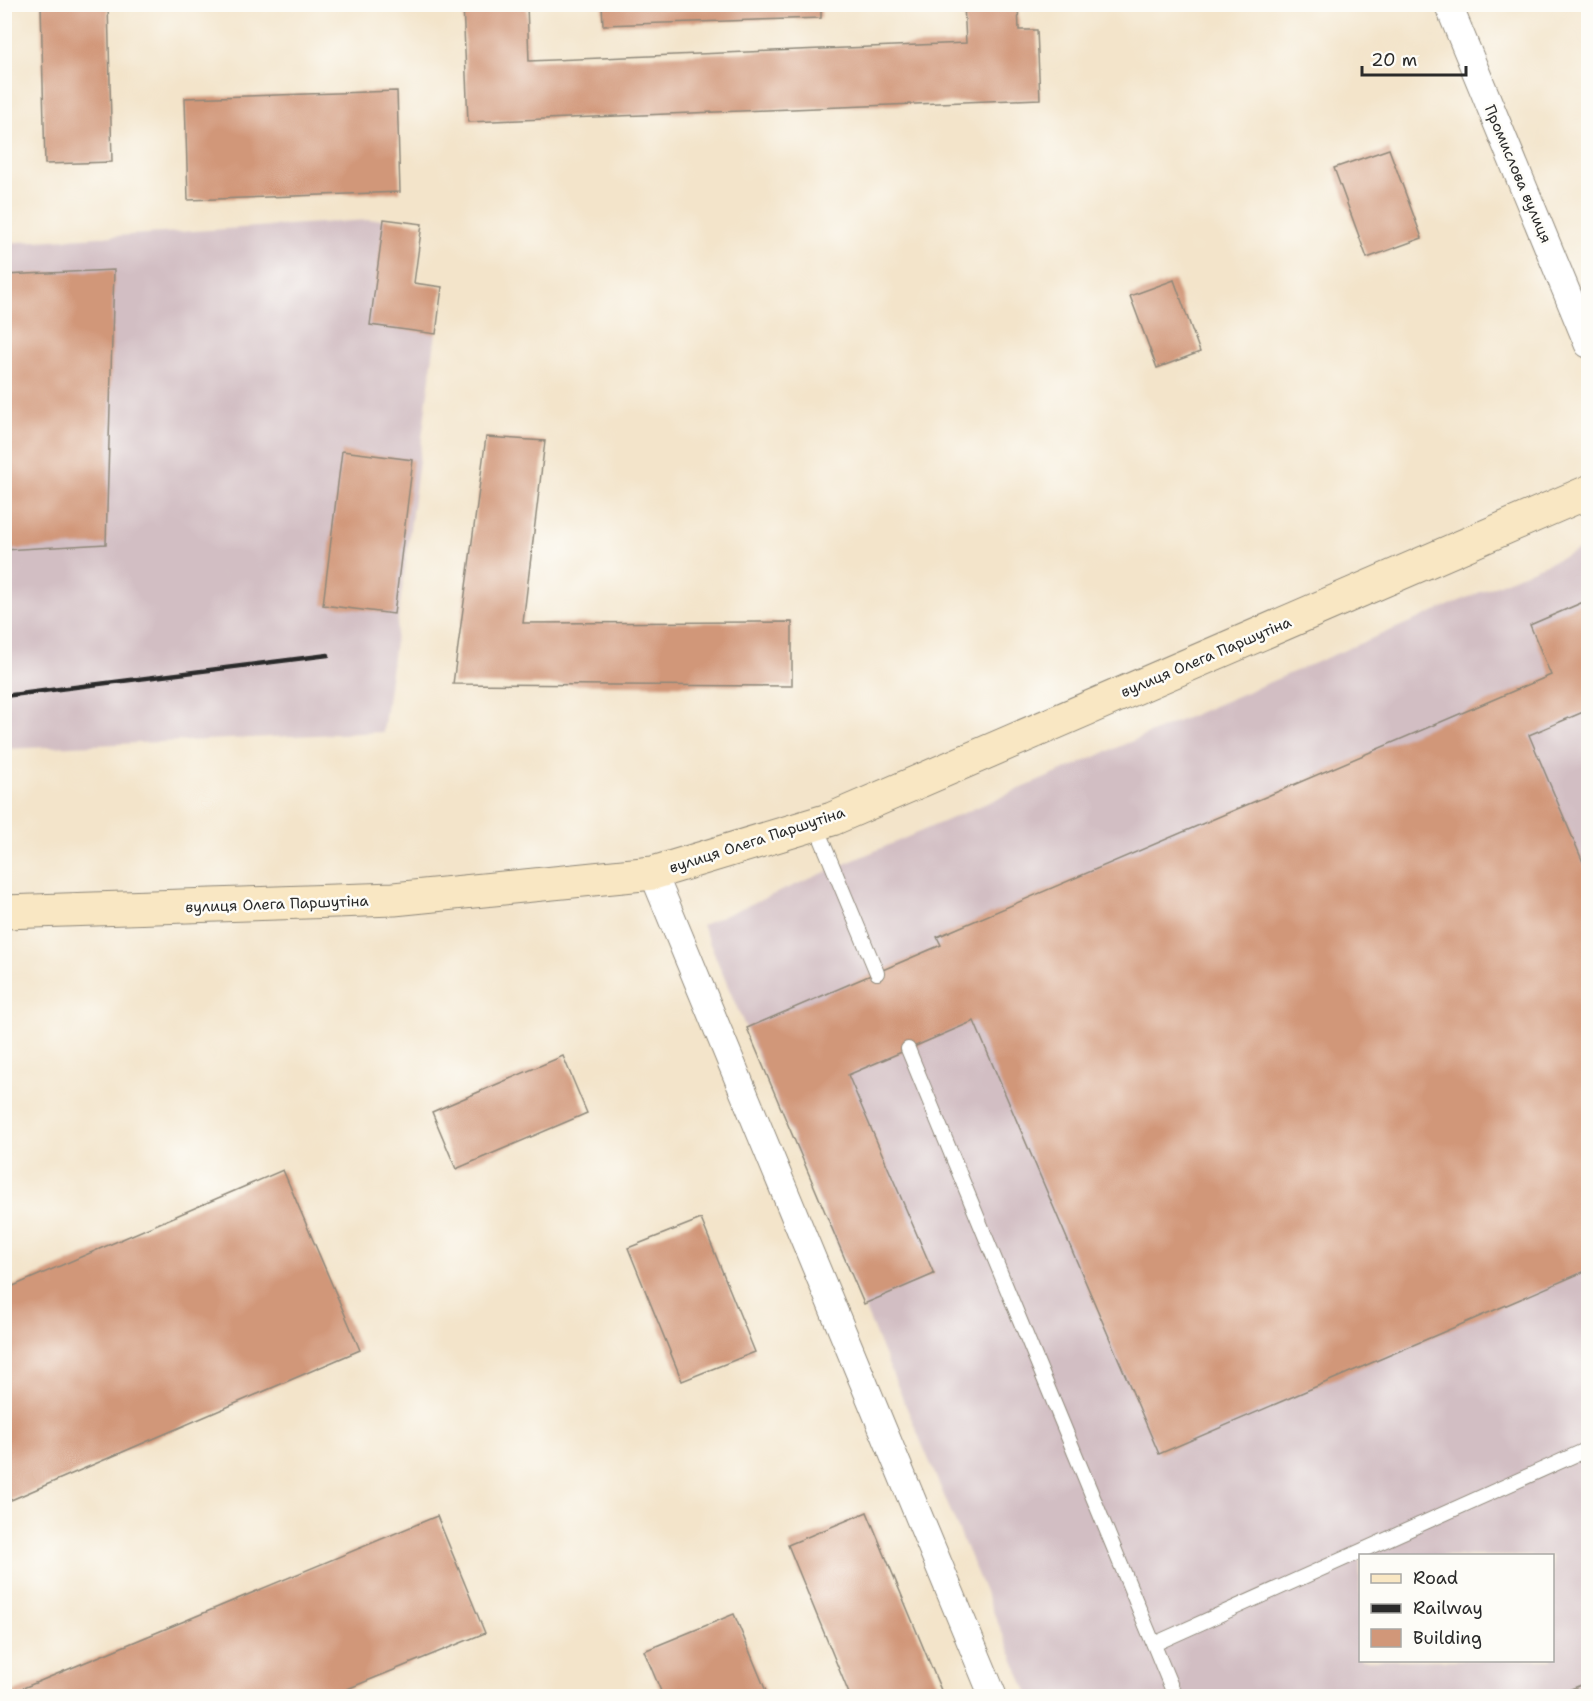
<svg xmlns="http://www.w3.org/2000/svg" width="1593" height="1701" font-family="'Shantell Sans',sans-serif">
<rect width="100%" height="100%" fill="#fdfcf7"/>
<filter id="ink" filterUnits="userSpaceOnUse"><feTurbulence type="fractalNoise" baseFrequency=".0167" numOctaves="2"/><feDisplacementMap in="SourceGraphic" scale="12" xChannelSelector="R" yChannelSelector="G"/><feConvolveMatrix kernelMatrix="1 2 1 2 8 2 1 2 1" color-interpolation-filters="sRGB"/></filter>
<filter id="wash" filterUnits="userSpaceOnUse"><feTurbulence type="fractalNoise" baseFrequency=".008" numOctaves="4" result="noise"/><feDisplacementMap in="SourceGraphic" scale="24" xChannelSelector="R" yChannelSelector="G"/><feGaussianBlur stdDeviation="1.35" result="paint"/><feColorMatrix in="noise" values="0 0 0 0 0 0 0 0 0 0 0 0 0 0 0 0 0 1.4 0 .05"/><feComposite in="paint" operator="in"/></filter>
<g filter="url(#wash)">
<rect width="100%" height="100%" fill="#f3e4ca"/>
<!-- industrial -->
<g fill="#d2bec3" fill-rule="evenodd">
<path d="M 384,219 L 414,283 L 442,287 L 383,732 L 5,749 L 4,243 Z"/>
<path d="M 1588,546 L 1588,1696 L 1029,1696 L 702,925 ZM 1360,1556 L 1552,1556 L 1552,1660 L 1360,1660 Z"/>
</g>
<g id="blocks">
<!-- building -->
<g fill="#d19779">
<path d="M 41,4 L 108,4 L 112,162 L 45,164 Z"/>
<path d="M 463,4 L 527,4 L 529,61 L 966,43 L 964,4 L 1018,4 L 1019,30 L 1037,30 L 1040,99 L 468,122 Z"/>
<path d="M 602,4 L 821,4 L 821,18 L 603,25 Z"/>
<path d="M 397,91 L 400,192 L 188,200 L 185,98 Z"/>
<path d="M 1389,149 L 1422,238 L 1367,258 L 1334,168 Z"/>
<path d="M 384,219 L 422,224 L 414,283 L 442,287 L 436,334 L 370,325 Z"/>
<path d="M 114,270 L 106,544 L 4,550 L 4,275 Z"/>
<path d="M 1174,280 L 1200,352 L 1157,368 L 1130,296 Z"/>
<path d="M 486,437 L 545,441 L 523,623 L 792,622 L 792,686 L 453,684 Z"/>
<path d="M 342,451 L 413,460 L 394,614 L 323,605 Z"/>
<path d="M 1588,600 L 1588,710 L 1529,735 L 1588,874 L 1588,1270 L 1159,1454 L 974,1021 L 848,1075 L 934,1274 L 864,1304 L 747,1028 L 941,945 L 937,937 L 1551,675 L 1530,625 Z"/>
<path d="M 563,1056 L 587,1113 L 456,1169 L 432,1112 Z"/>
<path d="M 283,1170 L 360,1350 L 4,1503 L 4,1290 Z"/>
<path d="M 701,1219 L 755,1352 L 682,1381 L 628,1248 Z"/>
<path d="M 867,1512 L 943,1695 L 938,1696 L 850,1696 L 788,1545 Z"/>
<path d="M 437,1516 L 485,1633 L 330,1696 L 4,1696 Z"/>
<path d="M 734,1614 L 768,1696 L 663,1696 L 644,1651 Z"/>
<path d="M 1588,1682 L 1588,1696 L 1554,1696 Z"/>
</g>
</g>
</g>
<g filter="url(#ink)">
<use href="#blocks" fill-opacity="0" stroke="#8f887a" stroke-width="1.5"/>
<g fill="none" stroke-linecap="round" stroke-linejoin="round">
<!-- lane casing -->
<g stroke="#8f887a" stroke-width="16">
<g id="lane">
<path d="M 815,824 L 877,973"/>
<path d="M 908,1049 L 1175,1696"/>
<path d="M 1154,1644 L 1588,1449"/>
</g>
</g>
<!-- street casing -->
<g stroke="#8f887a" stroke-width="29">
<g id="street">
<path d="M 1448,4 L 1588,344"/>
<path d="M 653,873 L 993,1696"/>
</g>
</g>
<!-- secondary casing -->
<g stroke="#8f887a" stroke-width="35">
<path id="secondary" d="M 4,912 L 394,899 L 653,873 L 832,819 L 1588,492"/>
</g>
<!-- lane -->
<use href="#lane" stroke="#fff" stroke-width="14"/>
<!-- street -->
<use href="#street" stroke="#fff" stroke-width="27"/>
<!-- secondary -->
<use href="#secondary" stroke="#f9e7c3" stroke-width="33"/>
<!-- rail -->
<path stroke="#2b2b2b" stroke-width="4.5" d="M 4,696 L 328,655"/>
</g>
</g>
<g text-anchor="middle" dominant-baseline="central" stroke-width="5" stroke-linejoin="round" paint-order="stroke">
<!-- street labels -->
<g font-size="15" fill="#2b2b2b" stroke="#fdfcf7">
<text transform="translate(1518 174) rotate(67)">Промислова вулиця</text>
<text transform="translate(1206 657) rotate(-23)">вулиця Олега Паршутіна</text>
<text transform="translate(757 840) rotate(-18)">вулиця Олега Паршутіна</text>
<text transform="translate(277 904) rotate(-2)">вулиця Олега Паршутіна</text>
</g>
</g>
<!-- margin -->
<rect width="1593" height="1701" fill="none" stroke="#fdfcf7" stroke-width="24"/>
<!-- legend -->
<rect x="1359" y="1554" width="195" height="108" fill="#fdfcf7" stroke="#a9a8a5" stroke-width="1.5"/>
<rect x="1371" y="1574" width="30" height="9" fill="#f9e7c3" stroke="#a9a8a5" stroke-width="1.5"/>
<text x="1413" y="1584" font-size="18" fill="#2b2b2b">Road</text>
<rect x="1371" y="1604" width="30" height="9" fill="#2b2b2b" stroke="#a9a8a5" stroke-width="1.5"/>
<text x="1413" y="1614" font-size="18" fill="#2b2b2b">Railway</text>
<rect x="1371" y="1629" width="30" height="18" fill="#d19779" stroke="#a9a8a5" stroke-width="1.5"/>
<text x="1413" y="1644" font-size="18" fill="#2b2b2b">Building</text>
<!-- scale -->
<path d="M1362 66v9h104v-9" fill="none" stroke="#2b2b2b" stroke-width="3"/>
<text x="1371" y="66" font-size="18" fill="#2b2b2b" stroke="#fdfcf7" stroke-width="4.5" paint-order="stroke">20 m</text>
</svg>
